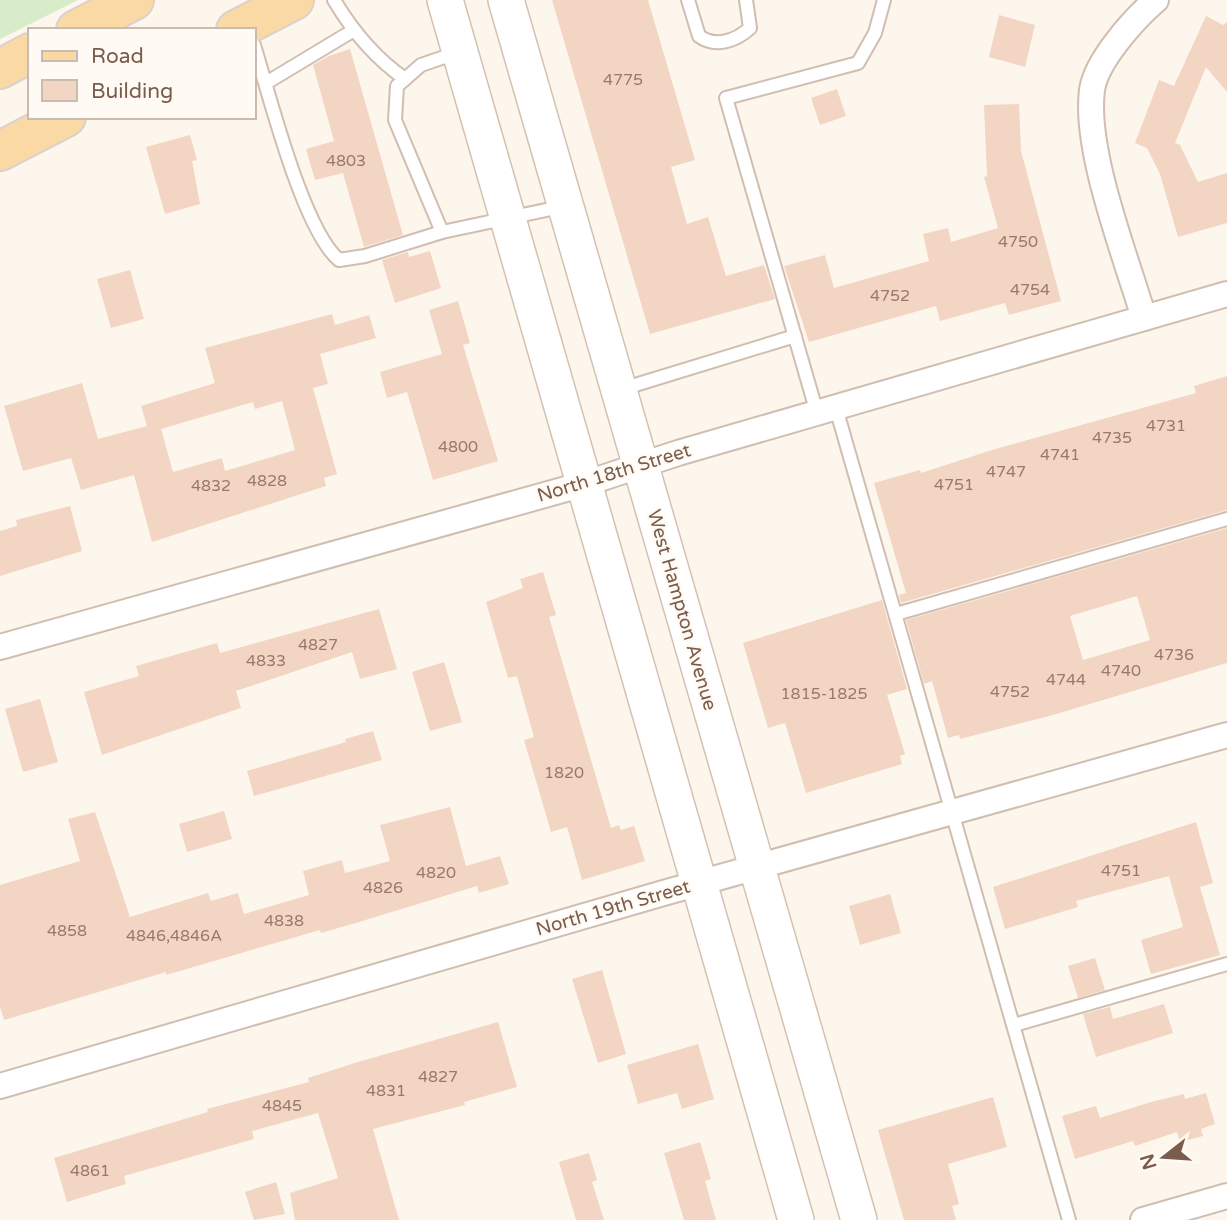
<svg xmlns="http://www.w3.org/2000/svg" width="1227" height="1220" font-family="'Varela Round',sans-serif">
<rect width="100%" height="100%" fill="#fdf6ec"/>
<!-- green -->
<path fill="#d8ecc9" d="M 0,0 L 78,0 L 0,39 Z"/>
<!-- building -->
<g fill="#f3d5c3" fill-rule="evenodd">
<path d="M 552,0 L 648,0 L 695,160 L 671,167 L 687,224 L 708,217 L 726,276 L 764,265 L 775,299 L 650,334 Z"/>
<path d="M 999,15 L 1035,25 L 1025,67 L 989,57 Z"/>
<path d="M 1206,16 L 1223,25 L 1227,22 L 1227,92 L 1206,67 L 1175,143 L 1180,145 L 1198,182 L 1227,173 L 1227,223 L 1178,237 L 1160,174 L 1147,148 L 1135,143 L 1159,80 L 1174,86 Z"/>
<path d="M 350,49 L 403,235 L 364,247 L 343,173 L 315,180 L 306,149 L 334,141 L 313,65 L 329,56 Z"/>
<path d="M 837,89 L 846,116 L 820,125 L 811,98 Z"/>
<path d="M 1019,104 L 1021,151 L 1061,301 L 1009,315 L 1005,303 L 940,321 L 936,306 L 809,342 L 784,266 L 825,255 L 834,288 L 929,261 L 923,234 L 948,228 L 951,242 L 998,228 L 984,177 L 987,176 L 984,105 Z"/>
<path d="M 190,135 L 197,160 L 192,161 L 200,204 L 165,214 L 146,147 Z"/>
<path d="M 430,251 L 441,288 L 395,303 L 382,260 L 408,252 L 409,257 Z"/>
<path d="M 130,270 L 144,319 L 111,328 L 97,279 Z"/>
<path d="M 458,301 L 470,343 L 463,345 L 498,461 L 433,480 L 407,392 L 387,398 L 380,372 L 442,354 L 429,310 Z"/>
<path d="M 332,314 L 335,325 L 369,315 L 376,338 L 320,354 L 328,384 L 313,388 L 337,474 L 324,478 L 326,486 L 152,542 L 134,475 L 81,490 L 71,458 L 23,471 L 4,406 L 82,383 L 98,439 L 147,426 L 141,406 L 215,383 L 205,348 ZM 282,401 L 295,450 L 225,471 L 222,458 L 173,472 L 161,429 L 253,402 L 255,409 Z"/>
<path d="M 1227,376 L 1227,510 L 901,603 L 899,595 L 906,593 L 874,483 L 920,470 L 921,473 L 992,450 L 1196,393 L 1194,386 Z"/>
<path d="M 70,506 L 82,551 L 0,576 L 0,531 L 17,526 L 16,520 Z"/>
<path d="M 1227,528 L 1227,663 L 1053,715 L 960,739 L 959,735 L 948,738 L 932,681 L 924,684 L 906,620 ZM 1137,596 L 1150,640 L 1083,660 L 1070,616 Z"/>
<path d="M 543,572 L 556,615 L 549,617 L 611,828 L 619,825 L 621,830 L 634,826 L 645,861 L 582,880 L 567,827 L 551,832 L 524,740 L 534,737 L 517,676 L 508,678 L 486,602 L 523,588 L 520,579 Z"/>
<path d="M 882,600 L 907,689 L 887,695 L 905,754 L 900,756 L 902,764 L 806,793 L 785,723 L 768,728 L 743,643 Z"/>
<path d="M 379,609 L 397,669 L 360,679 L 352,652 L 236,691 L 241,708 L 102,755 L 84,692 L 139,676 L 136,666 L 217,643 L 220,653 Z"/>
<path d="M 444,662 L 462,722 L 430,731 L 412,672 Z"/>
<path d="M 40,699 L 58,762 L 23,772 L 5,709 Z"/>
<path d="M 373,731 L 382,760 L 254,796 L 247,771 L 346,742 L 345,739 Z"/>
<path d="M 450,807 L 466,866 L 500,856 L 509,884 L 479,893 L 477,886 L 359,922 L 321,933 L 320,930 L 166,975 L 166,972 L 4,1020 L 0,1007 L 0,885 L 80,861 L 68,819 L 95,812 L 130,917 L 208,893 L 211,901 L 238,893 L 244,914 L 309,895 L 303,871 L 342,860 L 345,873 L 390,861 L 380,825 Z"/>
<path d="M 224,811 L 232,839 L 187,852 L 179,824 Z"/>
<path d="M 1196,822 L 1213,883 L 1200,887 L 1220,955 L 1151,974 L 1141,940 L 1183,927 L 1169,876 L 1076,901 L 1078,907 L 1005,929 L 993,887 Z"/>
<path d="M 890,894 L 901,933 L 860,945 L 849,906 Z"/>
<path d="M 1095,958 L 1105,990 L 1078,998 L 1068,966 Z"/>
<path d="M 602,970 L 626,1054 L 598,1063 L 572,979 Z"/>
<path d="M 1164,1004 L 1173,1033 L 1096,1057 L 1083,1014 L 1110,1007 L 1113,1019 Z"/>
<path d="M 498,1022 L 517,1087 L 464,1102 L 465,1105 L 373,1129 L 399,1220 L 295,1220 L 290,1193 L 338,1178 L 318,1113 L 252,1131 L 254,1139 L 124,1176 L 126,1184 L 67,1202 L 54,1158 L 208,1112 L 207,1109 L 309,1082 L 308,1078 L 358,1062 Z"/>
<path d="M 698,1044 L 714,1099 L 682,1109 L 677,1093 L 638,1104 L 627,1065 Z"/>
<path d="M 1206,1093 L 1215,1124 L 1201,1129 L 1203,1136 L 1180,1142 L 1177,1132 L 1135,1146 L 1133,1141 L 1075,1159 L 1062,1116 L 1096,1106 L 1100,1118 L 1151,1102 L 1184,1094 L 1185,1099 Z"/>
<path d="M 993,1097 L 1007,1147 L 948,1164 L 959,1204 L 952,1206 L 956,1220 L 904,1220 L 878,1130 Z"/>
<path d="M 700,1142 L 711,1179 L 705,1181 L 716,1220 L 684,1220 L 664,1153 Z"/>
<path d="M 589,1153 L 597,1180 L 592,1182 L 604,1220 L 576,1220 L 559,1162 Z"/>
<path d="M 276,1182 L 285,1214 L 254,1220 L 245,1192 Z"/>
</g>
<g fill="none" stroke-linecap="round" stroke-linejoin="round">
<!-- lane casing -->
<g stroke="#d1beb0" stroke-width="16">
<g id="lane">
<path d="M 334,0 C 353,32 375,58 405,79"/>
<path d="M 688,0 L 699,36 C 715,48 736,41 750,28 L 746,0"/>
<path d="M 254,45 C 269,94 303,230 339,260 L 365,256 L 442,232 L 565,206"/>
<path d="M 266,83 L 354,30"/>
<path d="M 442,232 L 395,120 L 397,86 L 421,65 L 459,52"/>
<path d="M 622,389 L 795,336"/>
<path d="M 836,408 L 1069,1220"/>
<path d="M 817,413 L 726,98 L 858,63 L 875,33 L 884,0"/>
<path d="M 896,614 L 1227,519"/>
<path d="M 1014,1025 L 1227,964"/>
</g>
</g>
<!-- street casing -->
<g stroke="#d1beb0" stroke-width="28">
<g id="street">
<path d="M 1144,318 C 1126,257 1084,151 1092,90 C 1096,61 1134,19 1156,0"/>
<path d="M 0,647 L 584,484 L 678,453 L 1227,294"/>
<path d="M 0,1086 L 660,894 L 1227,735"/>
<path d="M 1143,1220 L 1227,1196"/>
</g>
</g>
<!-- secondary casing -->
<g stroke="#d6c0b0" stroke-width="38">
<g id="secondary">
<path d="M 445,0 L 796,1220"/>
<path d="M 506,0 L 859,1220"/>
</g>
</g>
<!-- primary casing -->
<g stroke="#dad1cd" stroke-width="42">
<g id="primary">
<path d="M 76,30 L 134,0"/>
<path d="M 236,30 L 294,0"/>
<path d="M 0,69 L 30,53"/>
<path d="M 0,151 L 66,117"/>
</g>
</g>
<!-- lane -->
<use href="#lane" stroke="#fff" stroke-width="12"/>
<!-- street -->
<use href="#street" stroke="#fff" stroke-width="24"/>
<!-- secondary -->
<use href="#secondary" stroke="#fff" stroke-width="35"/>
<!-- primary -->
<use href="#primary" stroke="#fbd9a5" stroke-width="38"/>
</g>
<g text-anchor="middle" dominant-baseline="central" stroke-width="5" stroke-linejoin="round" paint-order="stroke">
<!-- number labels -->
<g font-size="16" fill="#987a6a">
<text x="623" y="80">4775</text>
<text x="346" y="161">4803</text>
<text x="1018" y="242">4750</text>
<text x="1030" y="290">4754</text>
<text x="890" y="296">4752</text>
<text x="1166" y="426">4731</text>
<text x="1112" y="438">4735</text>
<text x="458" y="447">4800</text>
<text x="1060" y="455">4741</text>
<text x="1006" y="472">4747</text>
<text x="267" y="481">4828</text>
<text x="954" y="485">4751</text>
<text x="211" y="486">4832</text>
<text x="318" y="645">4827</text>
<text x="1174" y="655">4736</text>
<text x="266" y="661">4833</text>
<text x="1121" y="671">4740</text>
<text x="1066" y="680">4744</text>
<text x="1010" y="692">4752</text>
<text x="824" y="694">1815-1825</text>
<text x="564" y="773">1820</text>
<text x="1121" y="871">4751</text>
<text x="436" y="873">4820</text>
<text x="383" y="888">4826</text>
<text x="284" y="921">4838</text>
<text x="67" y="931">4858</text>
<text x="174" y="936">4846,4846A</text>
<text x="438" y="1077">4827</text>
<text x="386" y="1091">4831</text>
<text x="282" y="1106">4845</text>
<text x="90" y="1171">4861</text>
</g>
<!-- street labels -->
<g font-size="19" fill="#7a5c4d" stroke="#fffaf3">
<text transform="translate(614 473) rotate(-17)">North 18th Street</text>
<text transform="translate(682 610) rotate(74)">West Hampton Avenue</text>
<text transform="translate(613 908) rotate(-16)">North 19th Street</text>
</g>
</g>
<!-- legend -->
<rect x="28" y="28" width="228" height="91" fill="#fffaf3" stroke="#cabbb1" stroke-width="2"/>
<rect x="42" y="51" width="35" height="10" fill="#fbd9a5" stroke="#cabbb1" stroke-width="2"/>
<text x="91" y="63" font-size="21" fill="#7a5c4d">Road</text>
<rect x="42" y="80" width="35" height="21" fill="#f3d5c3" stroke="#cabbb1" stroke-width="2"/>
<text x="91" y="98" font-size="21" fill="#7a5c4d">Building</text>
<!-- north arrow -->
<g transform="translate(1164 1157) rotate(253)" stroke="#fffaf3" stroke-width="5" paint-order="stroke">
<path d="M0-5L12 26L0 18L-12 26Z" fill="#7a5c4d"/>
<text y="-10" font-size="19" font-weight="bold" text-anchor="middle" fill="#7a5c4d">N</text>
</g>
</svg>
